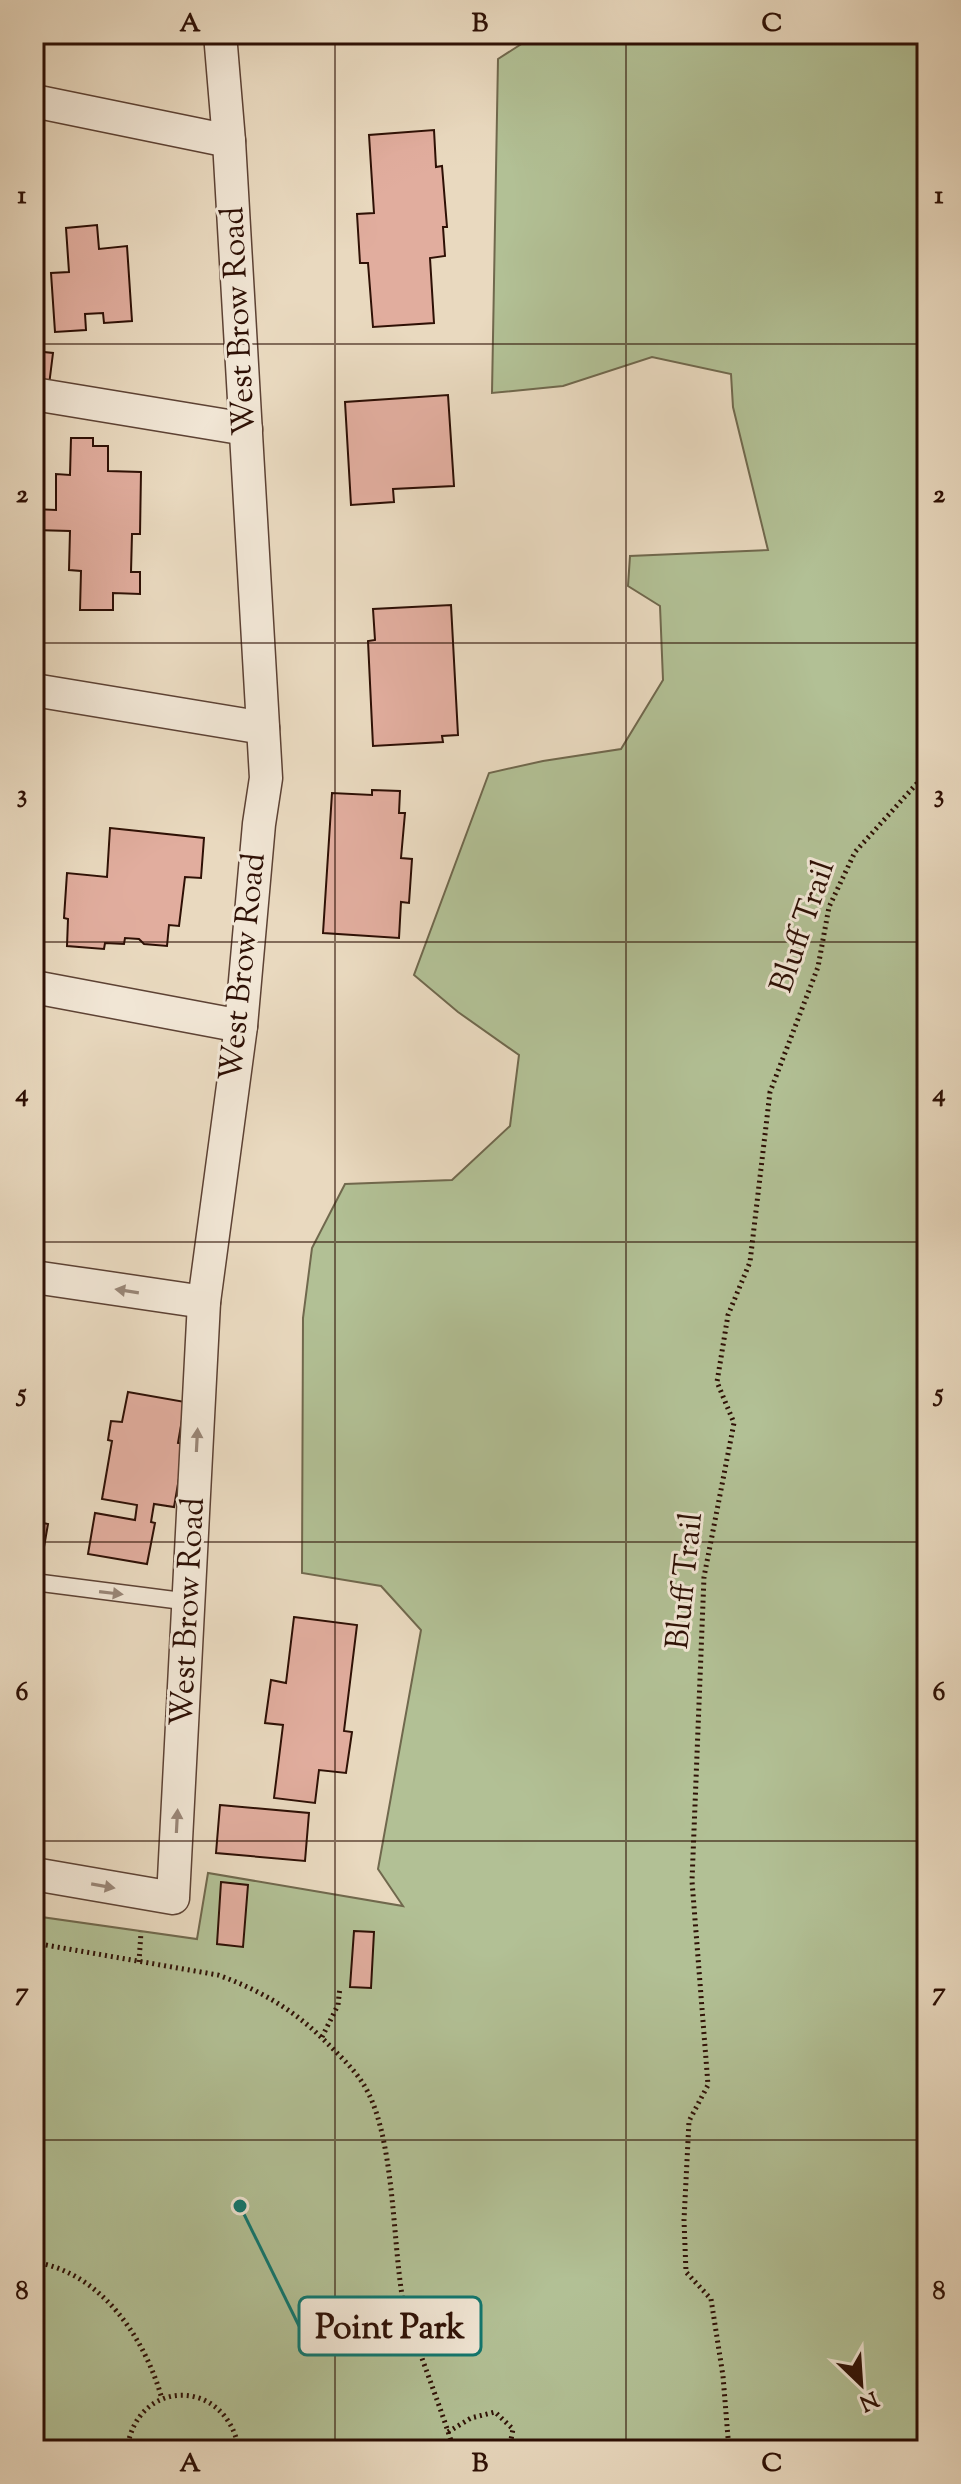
<svg xmlns="http://www.w3.org/2000/svg" width="961" height="2484" font-family="'Sorts Mill Goudy',serif">
<rect width="100%" height="100%" fill="#e9d9bf"/>
<filter id="stains"><feTurbulence type="fractalNoise" baseFrequency=".0025" numOctaves="4"/><feColorMatrix values="0 0 0 0 .2 0 0 0 0 .09 0 0 0 0 .02 0 0 0 .5 -.17"/></filter>
<radialGradient id="worn" r=".72"><stop offset=".6" stop-color="#630" stop-opacity="0"/><stop offset="1" stop-color="#630" stop-opacity=".3"/></radialGradient>
<!-- green -->
<path fill="#b2c095" stroke="#70684d" stroke-width="2" d="M 537,34 L 927,34 L 927,2450 L 34,2450 L 34,1916 L 197,1939 L 208,1873 L 403,1906 L 378,1869 L 421,1630 L 381,1586 L 302,1573 L 303,1318 L 312,1248 L 345,1184 L 452,1180 L 510,1126 L 519,1055 L 458,1012 L 414,975 L 489,773 L 543,761 L 621,749 L 663,680 L 660,606 L 628,586 L 630,556 L 768,550 L 733,407 L 731,374 L 652,357 L 563,386 L 492,393 L 498,59 Z"/>
<!-- building -->
<g fill="#e1ad9e" stroke="#2e1005" stroke-width="2">
<path d="M 44,34 L 127,34 L 127,37 L 44,36 Z"/>
<path d="M 434,130 L 436,167 L 442,166 L 447,227 L 443,227 L 445,256 L 430,258 L 434,323 L 373,327 L 368,263 L 360,263 L 357,214 L 374,213 L 369,135 Z"/>
<path d="M 97,225 L 99,249 L 127,246 L 132,321 L 104,323 L 103,313 L 85,314 L 86,330 L 55,332 L 51,273 L 69,272 L 66,228 Z"/>
<path d="M 34,351 L 53,353 L 49,385 L 34,383 Z"/>
<path d="M 448,395 L 454,486 L 393,489 L 394,502 L 351,505 L 345,402 Z"/>
<path d="M 71,438 L 93,438 L 93,446 L 108,446 L 108,471 L 141,472 L 140,534 L 132,534 L 131,572 L 140,572 L 140,594 L 113,593 L 113,610 L 80,610 L 81,571 L 69,570 L 70,531 L 34,530 L 34,509 L 56,510 L 56,474 L 70,475 Z"/>
<path d="M 451,605 L 458,735 L 442,736 L 443,742 L 373,746 L 368,641 L 375,640 L 373,609 Z"/>
<path d="M 372,790 L 400,791 L 399,813 L 405,813 L 401,858 L 412,859 L 409,903 L 401,902 L 399,938 L 323,933 L 332,793 L 372,795 Z"/>
<path d="M 110,828 L 204,838 L 201,878 L 185,877 L 179,926 L 169,925 L 167,946 L 144,944 L 139,939 L 125,938 L 124,944 L 105,943 L 104,949 L 67,946 L 68,919 L 64,918 L 67,873 L 107,877 Z"/>
<path d="M 128,1392 L 185,1402 L 178,1443 L 185,1444 L 174,1507 L 154,1504 L 151,1522 L 155,1523 L 147,1564 L 88,1554 L 95,1513 L 135,1520 L 137,1505 L 102,1499 L 112,1441 L 108,1440 L 111,1421 L 122,1422 Z"/>
<path d="M 34,1521 L 48,1524 L 44,1547 L 34,1546 Z"/>
<path d="M 294,1617 L 357,1625 L 344,1731 L 352,1732 L 346,1773 L 319,1770 L 315,1803 L 274,1798 L 283,1725 L 265,1723 L 271,1680 L 286,1683 Z"/>
<path d="M 220,1805 L 309,1813 L 305,1861 L 216,1853 Z"/>
<path d="M 221,1882 L 248,1885 L 243,1947 L 217,1944 Z"/>
<path d="M 354,1931 L 374,1932 L 371,1988 L 350,1987 Z"/>
</g>
<g fill="none" stroke-linecap="round" stroke-linejoin="round">
<!-- service casing -->
<g stroke="#5d4234" stroke-width="19">
<path id="service" d="M 34,1582 L 190,1602"/>
</g>
<!-- minor casing -->
<g stroke="#5d4234" stroke-width="35">
<g id="minor">
<path d="M 34,101 L 229,141"/>
<path d="M 34,394 L 246,429"/>
<path d="M 34,690 L 263,728"/>
<path d="M 34,987 L 241,1026"/>
<path d="M 34,1277 L 204,1302"/>
<path d="M 34,1874 L 173,1898 L 204,1302 L 241,1026 L 259,824 L 266,778 L 229,141 L 220,34"/>
</g>
</g>
<!-- path -->
<g stroke="#2e1005" stroke-width="5" stroke-dasharray="2 4" stroke-linecap="butt">
<path d="M 34,1943 L 218,1975 C 260,1990 294,2010 325,2041 C 338,2054 352,2067 362,2082 C 395,2131 392,2240 403,2301 C 406,2316 413,2332 418,2347 C 430,2381 443,2415 454,2450"/>
<path d="M 139,1962 L 141,1932"/>
<path d="M 322,2037 L 338,2005 L 340,1987"/>
<path d="M 34,2262 C 101,2272 145,2338 162,2399"/>
<path d="M 448,2432 L 471,2418 L 495,2412 L 513,2429 L 509,2450"/>
<path d="M 127,2450 C 136,2377 227,2377 239,2450"/>
<path d="M 729,2450 L 723,2376 L 711,2299 L 686,2272 L 684,2220 L 689,2121 L 708,2085 L 692,1881 L 704,1577 L 734,1423 L 717,1382 L 728,1315 L 750,1262 L 770,1092 L 818,967 L 829,907 L 855,852 L 920,780 L 927,754"/>
</g>
<!-- service -->
<use href="#service" stroke="#f1e6d5" stroke-width="16"/>
<!-- minor -->
<use href="#minor" stroke="#f1e6d5" stroke-width="32"/>
</g>
<!-- one-way arrows -->
<defs><path id="oneway-solid" d="M-6-.8H1V-3.2L6.5 0L1 3.2V.8H-6Z" transform="scale(2)"/></defs>
<g fill="#998677">
<use href="#oneway-solid" transform="translate(127 1291) rotate(-171)"/>
<use href="#oneway-solid" transform="translate(197 1440) rotate(-87)"/>
<use href="#oneway-solid" transform="translate(111 1593) rotate(7)"/>
<use href="#oneway-solid" transform="translate(177 1821) rotate(-87)"/>
<use href="#oneway-solid" transform="translate(103 1886) rotate(10)"/>
</g>
<!-- grid -->
<path fill="none" stroke="#2e1005" stroke-width="2" stroke-opacity="0.55" d="M 335,34 L 335,2450M 626,34 L 626,2450M 34,344 L 927,344M 34,643 L 927,643M 34,942 L 927,942M 34,1242 L 927,1242M 34,1542 L 927,1542M 34,1841 L 927,1841M 34,2140 L 927,2140"/>
<g text-anchor="middle" dominant-baseline="central" stroke-width="6" stroke-linejoin="round" paint-order="stroke">
<!-- street labels -->
<g font-size="32" fill="#2e1005" stroke="#f1e6d5">
<text transform="translate(240 321) rotate(-93)">West Brow Road</text>
<text transform="translate(804 927) rotate(-71)">Bluff Trail</text>
<text transform="translate(244 967) rotate(-84)">West Brow Road</text>
<text transform="translate(686 1581) rotate(-84)">Bluff Trail</text>
<text transform="translate(189 1612) rotate(-87)">West Brow Road</text>
</g>
</g>
<!-- callouts -->
<path fill="none" stroke="#0f766e" stroke-width="3" d="M240 2206L299 2326"/>
<circle fill="#0f766e" stroke="#f1e6d5" stroke-width="3" cx="240" cy="2206" r="8"/>
<rect fill="#f1e6d5" stroke="#0f766e" stroke-width="3" x="299" y="2297" width="182" height="58" rx="8"/>
<g font-size="34" text-anchor="middle" font-weight="bold" fill="#2e1005">
<text x="390" y="2338">Point Park</text>
</g>
<!-- margin -->
<rect width="961" height="2484" fill="none" stroke="#e9d9bf" stroke-width="88"/>
<!-- north arrow -->
<g transform="translate(861 2384) rotate(155)" stroke="#f1e6d5" stroke-width="6" paint-order="stroke">
<path d="M0-6L14 30L0 20L-14 30Z" fill="#2e1005"/>
<text y="-12" font-size="22" font-weight="bold" text-anchor="middle" fill="#2e1005">N</text>
</g>
<rect x="44" y="44" width="873" height="2396" fill="none" stroke="#2e1005" stroke-width="3"/>
<g font-size="26" text-anchor="middle" font-weight="bold" fill="#2e1005">
<text x="190" y="31">A</text>
<text x="480" y="31">B</text>
<text x="772" y="31">C</text>
<text x="22" y="203">1</text>
<text x="939" y="203">1</text>
<text x="22" y="502">2</text>
<text x="939" y="502">2</text>
<text x="22" y="802">3</text>
<text x="939" y="802">3</text>
<text x="22" y="1101">4</text>
<text x="939" y="1101">4</text>
<text x="22" y="1401">5</text>
<text x="939" y="1401">5</text>
<text x="22" y="1700">6</text>
<text x="939" y="1700">6</text>
<text x="22" y="2000">7</text>
<text x="939" y="2000">7</text>
<text x="22" y="2299">8</text>
<text x="939" y="2299">8</text>
<text x="190" y="2471">A</text>
<text x="480" y="2471">B</text>
<text x="772" y="2471">C</text>
</g>
<rect width="100%" height="100%" filter="url(#stains)"/>
<rect width="100%" height="100%" fill="url(#worn)"/>
</svg>
